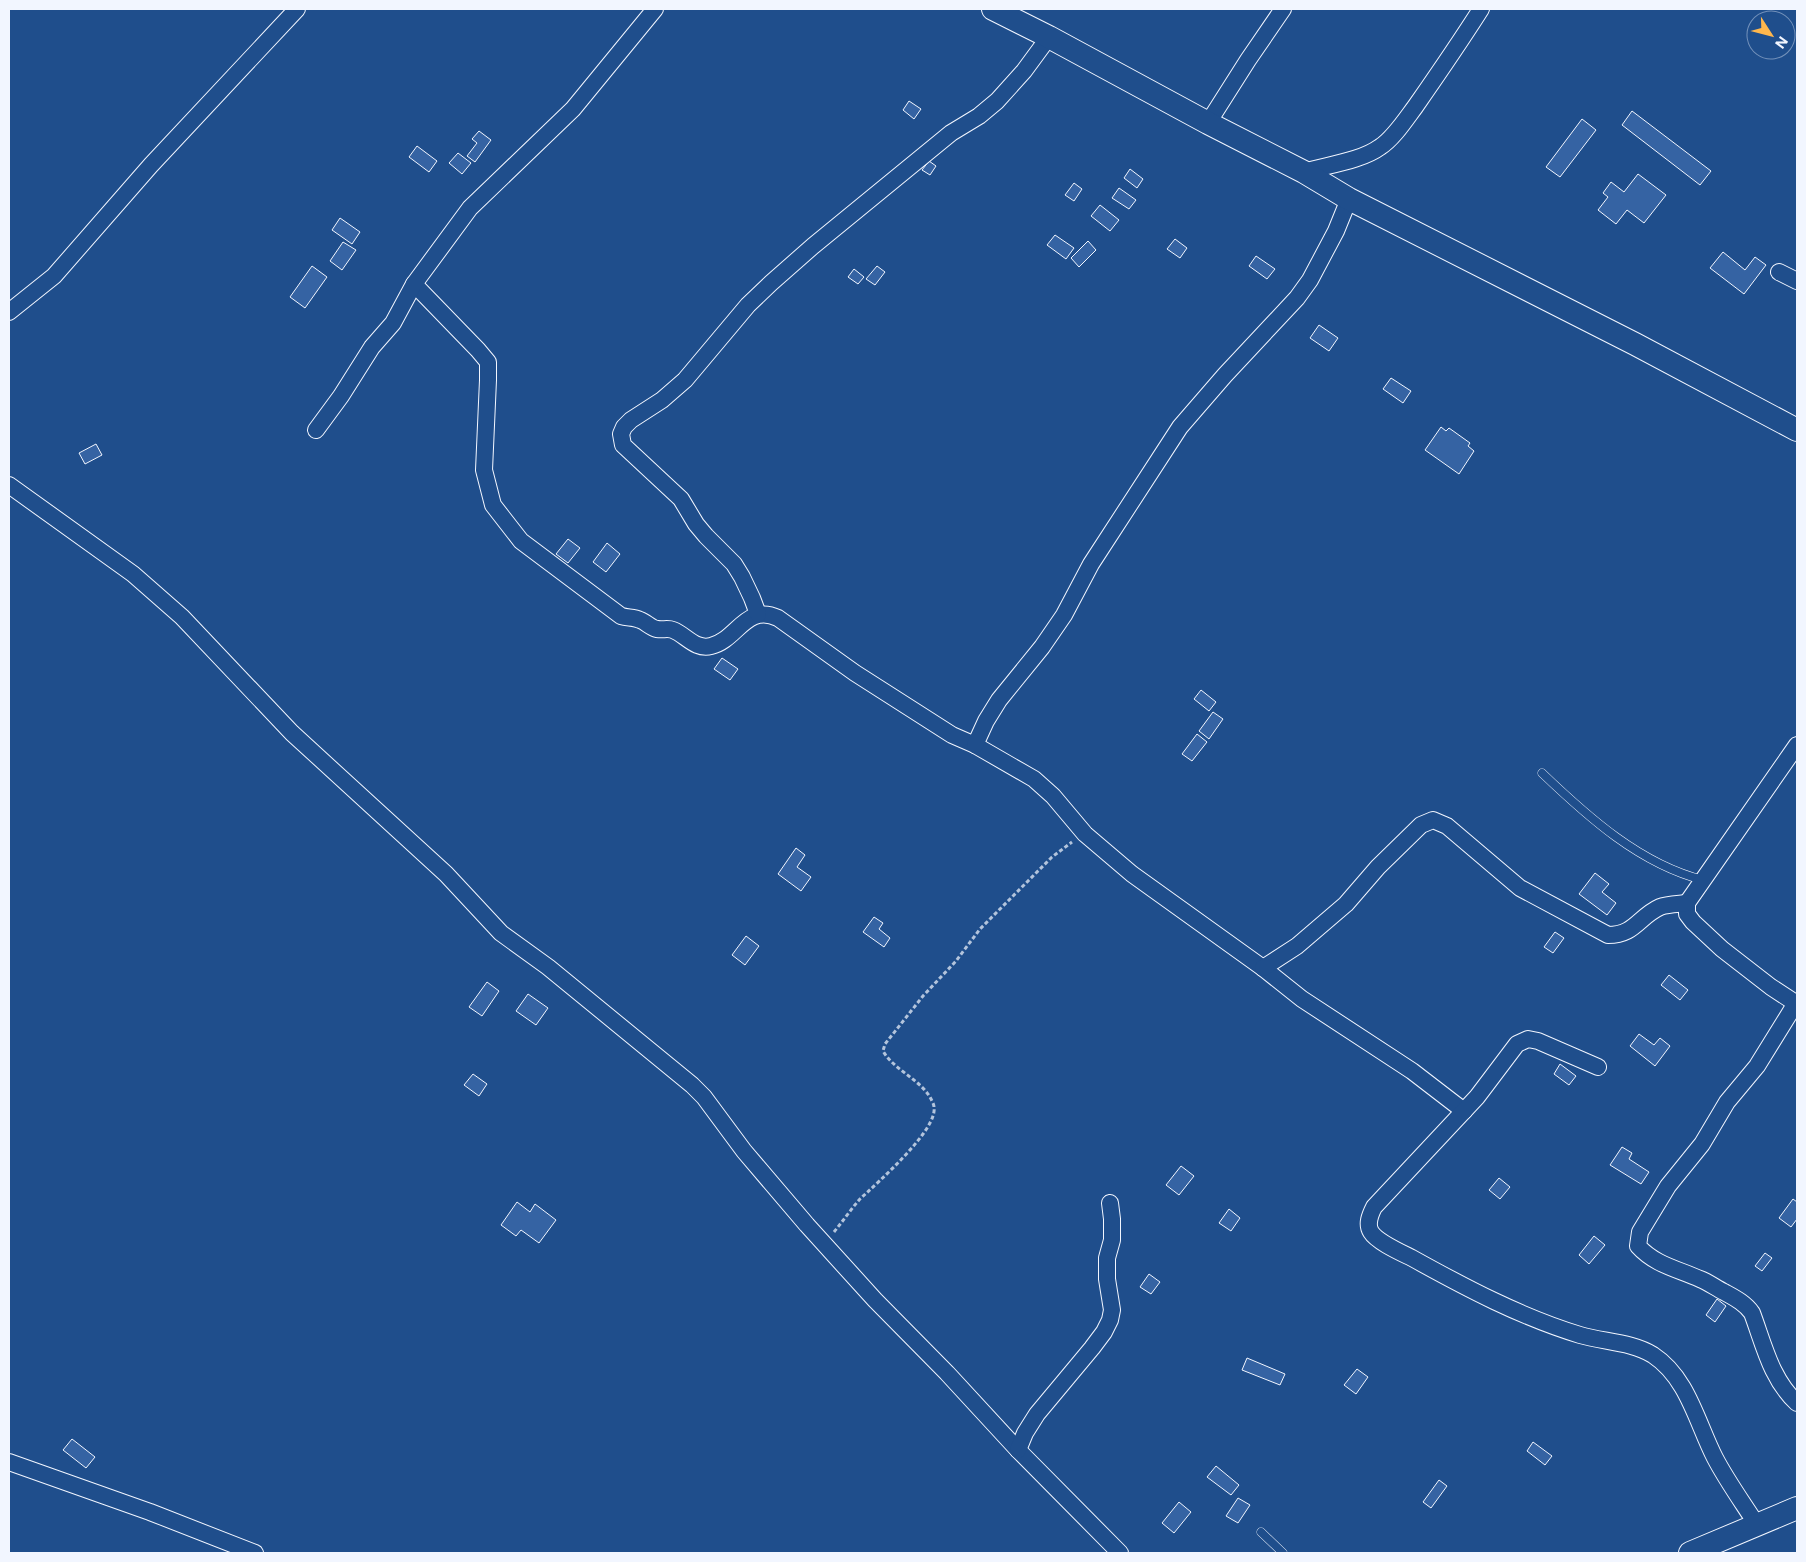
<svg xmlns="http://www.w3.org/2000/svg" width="1806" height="1562" font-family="Figtree,sans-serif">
<rect width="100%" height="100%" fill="#1f4e8c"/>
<!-- building -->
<g fill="#3563a3" stroke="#f2f6ff">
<path d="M 909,101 L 921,109 L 914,119 L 903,110 Z"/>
<path d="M 1632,111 L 1711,171 L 1700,185 L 1622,125 Z"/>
<path d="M 1582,119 L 1596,130 L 1560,177 L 1546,167 Z"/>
<path d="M 479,131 L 491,140 L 475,162 L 467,156 L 477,143 L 472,139 Z"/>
<path d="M 417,146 L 437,161 L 429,172 L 409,157 Z"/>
<path d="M 458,153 L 471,163 L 462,174 L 449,163 Z"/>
<path d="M 929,161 L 936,166 L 930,175 L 922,170 Z"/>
<path d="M 1130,169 L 1143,179 L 1137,188 L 1124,178 Z"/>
<path d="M 1638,174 L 1666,195 L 1644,223 L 1627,210 L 1616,224 L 1598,210 L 1608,197 L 1603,193 L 1611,182 L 1624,192 Z"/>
<path d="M 1074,183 L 1082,189 L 1074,201 L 1065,195 Z"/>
<path d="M 1119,188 L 1136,200 L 1129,209 L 1112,198 Z"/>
<path d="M 1100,205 L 1119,220 L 1110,231 L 1091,216 Z"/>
<path d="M 340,218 L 360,232 L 352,244 L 332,230 Z"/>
<path d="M 1055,235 L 1074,248 L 1066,259 L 1047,245 Z"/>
<path d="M 1175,239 L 1187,248 L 1180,258 L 1167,249 Z"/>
<path d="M 1088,241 L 1096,250 L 1079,267 L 1071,258 Z"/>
<path d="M 343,242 L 356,250 L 342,270 L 330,261 Z"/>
<path d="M 1723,252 L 1745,270 L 1755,257 L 1766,265 L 1744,294 L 1710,268 Z"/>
<path d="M 1256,256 L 1275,269 L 1267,279 L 1249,266 Z"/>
<path d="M 312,266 L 327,277 L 305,308 L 290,297 Z"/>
<path d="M 877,266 L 885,272 L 875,285 L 866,279 Z"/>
<path d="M 854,269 L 864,277 L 858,284 L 848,277 Z"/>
<path d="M 1319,325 L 1338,338 L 1329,351 L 1310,338 Z"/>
<path d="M 1391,378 L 1411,391 L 1403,403 L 1383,389 Z"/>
<path d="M 1441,427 L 1446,431 L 1449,428 L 1470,443 L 1468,446 L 1474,451 L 1459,474 L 1425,450 Z"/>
<path d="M 96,444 L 102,455 L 85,464 L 79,453 Z"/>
<path d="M 568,539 L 580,548 L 568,563 L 556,554 Z"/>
<path d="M 607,543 L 620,554 L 606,572 L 593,562 Z"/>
<path d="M 722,658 L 738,669 L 730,680 L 714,669 Z"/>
<path d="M 1201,690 L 1216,702 L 1209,711 L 1194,699 Z"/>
<path d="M 1213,712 L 1223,719 L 1209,739 L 1199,731 Z"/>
<path d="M 1197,734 L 1207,742 L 1192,761 L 1182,754 Z"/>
<path d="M 796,848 L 805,855 L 797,867 L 811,877 L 801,891 L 778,874 Z"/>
<path d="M 1595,873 L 1609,884 L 1602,892 L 1616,903 L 1607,915 L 1579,894 Z"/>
<path d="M 874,917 L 883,923 L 879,929 L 890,938 L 884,947 L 863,932 Z"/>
<path d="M 1555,932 L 1564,938 L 1553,953 L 1544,947 Z"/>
<path d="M 746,936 L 759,946 L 745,965 L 732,955 Z"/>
<path d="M 1669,975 L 1688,990 L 1680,1000 L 1661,985 Z"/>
<path d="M 487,982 L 499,991 L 482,1016 L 469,1007 Z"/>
<path d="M 528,994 L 548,1008 L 536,1025 L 516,1011 Z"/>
<path d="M 1639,1034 L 1654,1045 L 1660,1038 L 1670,1046 L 1655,1066 L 1630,1046 Z"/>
<path d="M 1560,1064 L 1576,1076 L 1569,1085 L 1554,1074 Z"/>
<path d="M 473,1074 L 487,1084 L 479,1096 L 464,1085 Z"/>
<path d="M 1622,1147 L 1632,1153 L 1629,1159 L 1649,1172 L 1641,1184 L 1610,1165 Z"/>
<path d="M 1181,1166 L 1194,1176 L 1179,1195 L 1166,1185 Z"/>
<path d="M 1499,1178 L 1510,1187 L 1500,1199 L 1489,1190 Z"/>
<path d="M 1793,1199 L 1797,1202 L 1797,1219 L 1791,1227 L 1779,1218 Z"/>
<path d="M 517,1202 L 530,1212 L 535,1204 L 556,1220 L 539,1243 L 521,1230 L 516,1236 L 501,1225 Z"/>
<path d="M 1229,1209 L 1240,1218 L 1231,1231 L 1219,1223 Z"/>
<path d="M 1594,1236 L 1605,1245 L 1589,1264 L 1579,1255 Z"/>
<path d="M 1765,1253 L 1772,1258 L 1762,1271 L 1755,1266 Z"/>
<path d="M 1149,1274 L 1160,1282 L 1151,1294 L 1140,1287 Z"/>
<path d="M 1717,1299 L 1726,1306 L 1715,1322 L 1706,1315 Z"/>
<path d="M 1247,1358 L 1285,1374 L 1280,1385 L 1242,1370 Z"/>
<path d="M 1357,1369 L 1368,1377 L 1356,1394 L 1344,1385 Z"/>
<path d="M 72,1439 L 95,1457 L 86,1468 L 63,1450 Z"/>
<path d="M 1533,1442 L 1552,1456 L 1545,1465 L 1527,1451 Z"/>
<path d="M 1216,1466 L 1239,1485 L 1231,1495 L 1207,1477 Z"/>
<path d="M 1439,1480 L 1447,1486 L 1431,1508 L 1423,1502 Z"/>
<path d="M 1238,1498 L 1250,1505 L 1238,1523 L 1226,1516 Z"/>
<path d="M 1179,1502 L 1191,1512 L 1174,1533 L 1162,1523 Z"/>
</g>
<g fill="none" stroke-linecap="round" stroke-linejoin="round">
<!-- service casing -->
<g stroke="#f2f6ff" stroke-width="9">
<g id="service">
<path d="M 1542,773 C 1588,817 1640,864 1703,880"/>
<path d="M 1261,1532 L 1283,1553"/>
</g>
</g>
<!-- minor casing -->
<g stroke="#f2f6ff" stroke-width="18">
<g id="minor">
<path d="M 1208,123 L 1248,60 L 1283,9"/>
<path d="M 1304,172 C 1327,165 1361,161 1380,147 C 1393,139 1406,119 1415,107 C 1438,74 1460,42 1481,9"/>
<path d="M 1779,272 L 1797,281"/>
<path d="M 414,284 L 478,350 L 488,362 L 488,380 L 484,470 L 493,505 L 521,541 L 621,616 C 628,618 634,617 640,620 C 646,622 651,628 657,629 C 663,630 668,628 673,630 C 686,635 695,650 711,646 C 737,640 746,603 778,618 L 855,673 L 952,735 L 975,745 L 1034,779 L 1053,796 L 1085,834 L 1132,874 L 1263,968 L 1302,999 L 1412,1071 L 1464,1111"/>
<path d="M 9,312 L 54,276 L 151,165 L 297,9"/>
<path d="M 316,430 L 341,396 L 372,347 L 393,323 L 414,284 L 470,208 L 573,109 L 655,9"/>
<path d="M 9,485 L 133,574 L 182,617 L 292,733 L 446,874 L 501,933 L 548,967 L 692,1085 L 704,1097 L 744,1151 L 807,1225 L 875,1300 L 947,1373 L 1018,1450 L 1120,1553"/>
<path d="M 758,614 L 752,598 L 742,577 L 734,564 L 706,536 L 696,524 L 681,499 L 623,445 L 621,434 L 624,427 L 631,420 L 662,400 L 685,380 L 748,305 L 771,283 L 813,246 L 951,133 L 979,116 L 997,101 L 1024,71 L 1049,37"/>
<path d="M 975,745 L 986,721 L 999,700 L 1042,647 L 1064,615 L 1091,564 L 1180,427 L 1225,375 L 1297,298 L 1310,280 L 1336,231 L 1349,199"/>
<path d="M 1797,745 L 1687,903 L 1687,914 L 1693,922 L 1722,949 L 1771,987 L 1797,1004"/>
<path d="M 1263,968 L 1297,946 L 1346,904 L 1378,867 L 1421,825 L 1433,820 L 1447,826 L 1520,888 L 1608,935 C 1635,935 1638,917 1660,907 C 1667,904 1679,904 1687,903"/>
<path d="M 1796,1003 L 1757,1066 L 1727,1102 L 1702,1144 L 1668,1186 L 1640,1232 L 1638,1246 C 1655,1265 1678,1269 1700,1279 C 1708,1282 1716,1288 1724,1292 C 1735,1298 1745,1303 1752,1313 C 1764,1345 1771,1379 1797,1403"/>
<path d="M 1598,1067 L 1538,1041 L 1528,1039 L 1517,1044 L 1477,1097 L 1374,1207 C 1370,1215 1366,1224 1371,1232 C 1377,1242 1402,1253 1412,1258 C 1466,1288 1521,1317 1580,1335 C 1604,1342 1632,1342 1653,1355 C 1688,1378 1697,1423 1715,1458 C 1727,1481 1743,1503 1757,1525"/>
<path d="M 1018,1450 L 1025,1433 L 1037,1414 L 1092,1348 L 1104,1332 L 1110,1320 L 1112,1310 L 1107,1279 L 1107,1258 L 1112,1240 L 1112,1219 L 1110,1203"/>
<path d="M 9,1462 L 150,1512 L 255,1553"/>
</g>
</g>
<!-- secondary casing -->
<g stroke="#f2f6ff" stroke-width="24">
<g id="secondary">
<path d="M 993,9 L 1049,37 L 1208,123 L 1304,172 L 1349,199 L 1635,344 L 1797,430"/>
<path d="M 1690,1553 L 1797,1508"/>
</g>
</g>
<!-- path -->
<path stroke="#b3c4dc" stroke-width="3" stroke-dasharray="4 2.5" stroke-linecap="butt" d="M 834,1232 C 843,1221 851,1209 860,1199 C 877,1183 938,1130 934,1107 C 934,1104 931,1099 930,1097 C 918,1078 894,1070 883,1051 L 885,1044 L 923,996 L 956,961 L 980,929 L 1052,857 L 1072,842"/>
<!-- service -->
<use href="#service" stroke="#1f4e8c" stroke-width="8"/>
<!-- minor -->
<use href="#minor" stroke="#1f4e8c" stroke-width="16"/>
<!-- secondary -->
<use href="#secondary" stroke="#1f4e8c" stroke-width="22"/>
</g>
<!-- border -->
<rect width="1806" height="1562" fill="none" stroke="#f2f6ff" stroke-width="20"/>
<!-- north arrow -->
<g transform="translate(1771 35) rotate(126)"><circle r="24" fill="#1f4e8c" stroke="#7391ba"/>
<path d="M0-4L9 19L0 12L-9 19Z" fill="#ffb74d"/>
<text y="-8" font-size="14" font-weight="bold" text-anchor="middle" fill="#f2f6ff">N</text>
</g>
</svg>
